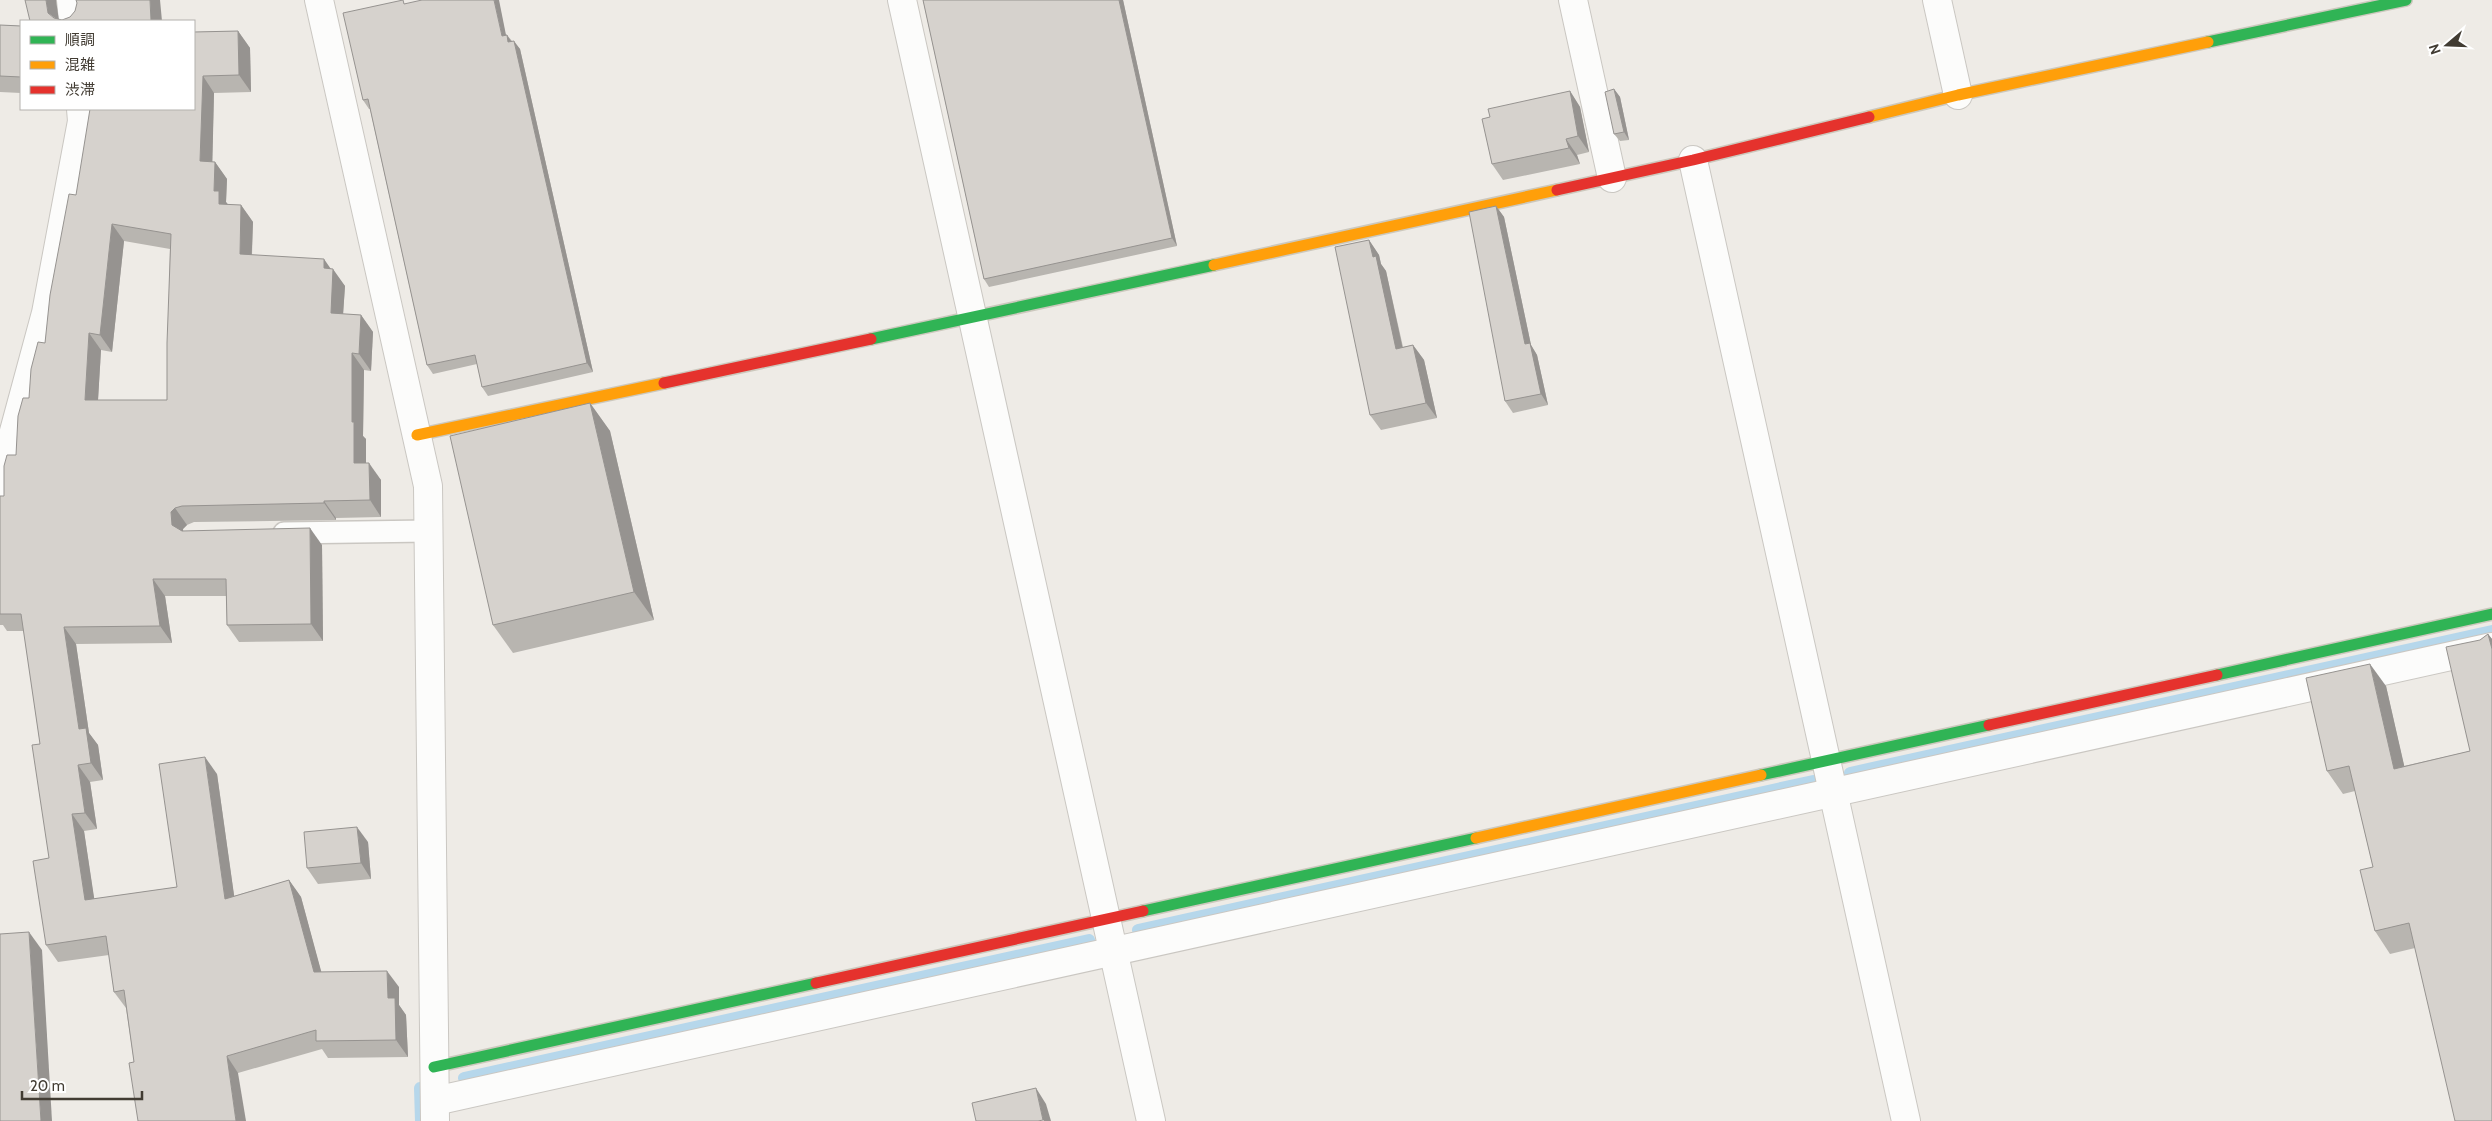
<svg xmlns="http://www.w3.org/2000/svg" width="2492" height="1121" font-family="Cabin,'Noto Sans JP',sans-serif">
<rect width="100%" height="100%" fill="#eeebe6"/>
<g fill="none" stroke-linecap="round" stroke-linejoin="round">
<!-- stream -->
<g stroke="#b6d7eb" stroke-width="12">
<path d="M 1850,773 L 2492,631"/>
<path d="M 1138,930 L 1813,781"/>
<path d="M 464,1078 L 1089,940"/>
<path d="M 420,1088 L 421,1121"/>
</g>
<!-- lane casing -->
<g stroke="#cac7c2" stroke-width="24">
<path id="lane" d="M 284,533 L 429,531"/>
</g>
<!-- street casing -->
<g stroke="#cac7c2" stroke-width="30">
<g id="street">
<path d="M 71,0 L 73,21"/>
<path d="M 319,0 L 428,486 L 435,1121"/>
<path d="M 902,0 L 1151,1121"/>
<path d="M 1573,0 L 1612,178"/>
<path d="M 1937,0 L 1958,95"/>
<path d="M 1693,160 L 1906,1121"/>
<path d="M 0,483 L 46,313 L 82,121 L 81,109"/>
<path d="M 435,1101 L 2492,647"/>
</g>
</g>
<!-- fast casing -->
<g stroke="#ccc8bd" stroke-width="14">
<g id="fast">
<path d="M 2208,42 L 2406,0"/>
<path d="M 871,339 L 1214,265"/>
<path d="M 2217,675 L 2492,614"/>
<path d="M 1761,775 L 1989,725"/>
<path d="M 1143,911 L 1476,838"/>
<path d="M 434,1067 L 816,983"/>
</g>
</g>
<!-- slow casing -->
<g stroke="#ccc8bd" stroke-width="14">
<g id="slow">
<path d="M 1869,117 L 1958,95 L 2208,42"/>
<path d="M 1214,265 L 1557,190"/>
<path d="M 417,435 L 664,383"/>
<path d="M 1476,838 L 1761,775"/>
</g>
</g>
<!-- jam casing -->
<g stroke="#ccc8bd" stroke-width="14">
<g id="jam">
<path d="M 1557,190 L 1693,160 L 1869,117"/>
<path d="M 664,383 L 871,339"/>
<path d="M 1989,725 L 2217,675"/>
<path d="M 816,983 L 1143,911"/>
</g>
</g>
<!-- lane -->
<use href="#lane" stroke="#fcfcfb" stroke-width="21"/>
<!-- street -->
<use href="#street" stroke="#fcfcfb" stroke-width="28"/>
<!-- fast -->
<use href="#fast" stroke="#30b455" stroke-width="11"/>
<!-- slow -->
<use href="#slow" stroke="#ff9f0a" stroke-width="11"/>
<!-- jam -->
<use href="#jam" stroke="#e5322d" stroke-width="11"/>
</g>
<!-- wall -->
<g fill="#b8b5b0" fill-rule="evenodd">
<path d="M 923,0 L 1123,0 L 1177,246 L 989,287 L 984,279 Z"/>
<path d="M 406,4 L 507,35 L 512,41 L 520,49 L 593,372 L 488,396 L 482,387 L 477,364 L 433,374 L 427,365 L 370,109 L 369,109 L 363,100 Z"/>
<path d="M 0,25 L 21,26 L 21,93 L 0,92 Z"/>
<path d="M 238,31 L 250,48 L 251,92 L 214,93 L 212,162 L 215,162 L 227,179 L 226,202 L 228,205 L 241,205 L 253,222 L 252,255 L 331,269 L 345,286 L 343,314 L 361,315 L 373,332 L 371,371 L 364,370 L 363,436 L 366,439 L 366,463 L 381,480 L 381,517 L 336,518 L 336,520 L 194,522 L 187,525 L 183,529 L 183,531 L 322,545 L 323,641 L 239,642 L 227,625 L 226,596 L 165,596 L 172,643 L 76,644 L 89,733 L 98,745 L 103,780 L 90,782 L 97,829 L 84,831 L 94,899 L 177,887 L 217,774 L 234,896 L 289,880 L 301,897 L 321,972 L 399,987 L 399,1005 L 406,1015 L 408,1057 L 328,1058 L 322,1049 L 238,1073 L 134,1062 L 126,1008 L 114,992 L 109,955 L 58,962 L 46,945 L 49,858 L 40,744 L 24,631 L 7,631 L 3,625 L 0,625 L 0,496 L 4,496 L 16,455 L 29,398 L 45,343 L 76,195 L 194,32 ZM 124,241 L 170,249 L 167,400 L 98,400 L 101,350 L 112,352 Z"/>
<path d="M 1614,89 L 1620,97 L 1629,140 L 1620,141 L 1614,134 Z"/>
<path d="M 1570,91 L 1580,107 L 1589,152 L 1577,155 L 1580,164 L 1503,180 L 1492,164 L 1490,117 Z"/>
<path d="M 1496,206 L 1504,217 L 1531,345 L 1537,355 L 1548,405 L 1513,413 L 1505,401 Z"/>
<path d="M 1369,240 L 1379,255 L 1381,264 L 1386,271 L 1403,347 L 1413,345 L 1424,360 L 1437,418 L 1381,430 L 1370,415 Z"/>
<path d="M 590,403 L 610,431 L 654,620 L 513,653 L 493,625 Z"/>
<path d="M 2488,634 L 2492,639 L 2492,1121 L 2415,948 L 2390,954 L 2375,931 L 2373,867 L 2355,791 L 2343,794 L 2327,771 L 2386,686 L 2404,766 L 2470,751 L 2480,640 Z"/>
<path d="M 368,842 L 371,879 L 318,884 L 307,868 Z"/>
</g>
<!-- shaded-wall -->
<g fill="#969390">
<path d="M 46,0 L 56,0 L 59,21 L 48,13 Z"/>
<path d="M 150,0 L 160,0 L 162,21 L 151,21 Z"/>
<path d="M 494,0 L 499,0 L 508,45 L 502,36 Z"/>
<path d="M 1119,0 L 1123,0 L 1177,246 L 1172,238 Z"/>
<path d="M 238,31 L 250,48 L 251,92 L 239,75 Z"/>
<path d="M 507,35 L 513,44 L 508,42 Z"/>
<path d="M 514,41 L 520,49 L 593,372 L 587,363 Z"/>
<path d="M 203,76 L 214,93 L 212,178 L 200,161 Z"/>
<path d="M 1614,89 L 1620,97 L 1629,140 L 1624,132 Z"/>
<path d="M 1570,91 L 1580,107 L 1589,152 L 1578,136 Z"/>
<path d="M 1566,139 L 1577,155 L 1580,164 L 1569,148 Z"/>
<path d="M 215,162 L 227,179 L 226,202 L 231,208 L 219,204 L 214,191 Z"/>
<path d="M 241,205 L 253,222 L 251,271 L 240,254 Z"/>
<path d="M 1496,206 L 1504,217 L 1531,345 L 1537,355 L 1548,405 L 1541,394 L 1525,344 Z"/>
<path d="M 112,224 L 124,241 L 112,352 L 100,335 Z"/>
<path d="M 1369,240 L 1379,255 L 1381,264 L 1386,271 L 1406,364 L 1396,349 Z"/>
<path d="M 324,259 L 333,272 L 333,269 L 345,286 L 342,330 L 331,313 L 324,268 Z"/>
<path d="M 361,315 L 373,332 L 371,371 L 359,354 Z"/>
<path d="M 89,333 L 101,350 L 97,417 L 85,400 Z"/>
<path d="M 1413,345 L 1424,360 L 1437,418 L 1426,403 Z"/>
<path d="M 352,353 L 364,370 L 363,436 L 366,439 L 366,480 L 354,463 L 352,422 Z"/>
<path d="M 590,403 L 610,431 L 654,620 L 634,592 Z"/>
<path d="M 369,463 L 381,480 L 381,517 L 370,500 Z"/>
<path d="M 324,501 L 336,518 L 336,520 L 324,503 Z"/>
<path d="M 175,508 L 187,525 L 183,529 L 184,542 L 172,525 L 171,512 Z"/>
<path d="M 310,528 L 322,545 L 323,641 L 311,624 Z"/>
<path d="M 153,579 L 165,596 L 172,643 L 160,626 Z"/>
<path d="M 64,627 L 76,644 L 89,733 L 98,745 L 103,780 L 91,763 L 79,729 Z"/>
<path d="M 2488,634 L 2492,639 L 2492,649 Z"/>
<path d="M 2370,664 L 2386,686 L 2410,791 L 2394,769 Z"/>
<path d="M 205,757 L 217,774 L 237,916 L 225,899 Z"/>
<path d="M 78,765 L 90,782 L 97,829 L 85,813 Z"/>
<path d="M 72,814 L 84,831 L 97,917 L 85,900 Z"/>
<path d="M 357,827 L 368,842 L 371,879 L 361,863 Z"/>
<path d="M 289,880 L 301,897 L 326,989 L 314,972 Z"/>
<path d="M 29,932 L 42,950 L 52,1121 L 41,1121 Z"/>
<path d="M 387,971 L 399,987 L 399,1005 L 406,1015 L 408,1057 L 396,1040 L 388,998 Z"/>
<path d="M 227,1056 L 238,1073 L 246,1121 L 236,1121 Z"/>
<path d="M 1036,1088 L 1046,1104 L 1051,1121 L 1044,1121 L 1043,1120 Z"/>
</g>
<!-- building -->
<g fill="#d6d2cd" stroke="#969390" fill-rule="evenodd">
<path d="M 25,0 L 46,0 L 48,13 L 54,18 L 62,20 L 70,17 L 75,11 L 77,3 L 76,0 L 150,0 L 151,21 L 30,21 Z"/>
<path d="M 403,0 L 404,4 L 422,0 L 494,0 L 502,36 L 507,35 L 508,42 L 514,41 L 587,363 L 482,387 L 475,355 L 427,365 L 368,99 L 363,100 L 343,13 Z"/>
<path d="M 923,0 L 1119,0 L 1172,238 L 984,279 Z"/>
<path d="M 0,25 L 21,26 L 21,77 L 0,76 Z"/>
<path d="M 238,31 L 239,75 L 203,76 L 200,161 L 215,162 L 214,191 L 219,191 L 219,204 L 241,205 L 240,254 L 324,259 L 324,268 L 333,269 L 331,313 L 361,315 L 359,354 L 352,353 L 352,422 L 354,422 L 354,463 L 369,463 L 370,500 L 324,501 L 324,503 L 182,506 L 175,508 L 171,512 L 172,525 L 182,531 L 310,528 L 311,624 L 227,625 L 226,579 L 153,579 L 160,626 L 64,627 L 79,729 L 86,728 L 91,763 L 78,765 L 85,813 L 72,814 L 85,900 L 177,887 L 159,764 L 205,757 L 225,899 L 289,880 L 314,972 L 387,971 L 388,998 L 395,998 L 396,1040 L 316,1041 L 316,1030 L 227,1056 L 236,1121 L 138,1121 L 129,1063 L 134,1062 L 124,990 L 114,992 L 106,936 L 46,945 L 33,861 L 49,858 L 32,745 L 40,744 L 21,614 L 0,614 L 0,496 L 4,496 L 4,466 L 7,455 L 16,455 L 18,416 L 23,398 L 29,398 L 31,369 L 38,342 L 45,343 L 50,295 L 69,194 L 76,195 L 90,109 L 194,109 L 194,32 ZM 112,224 L 171,234 L 167,343 L 167,400 L 85,400 L 89,333 L 100,335 Z"/>
<path d="M 1614,89 L 1624,132 L 1614,134 L 1605,92 Z"/>
<path d="M 1570,91 L 1578,136 L 1566,139 L 1569,148 L 1492,164 L 1482,119 L 1490,117 L 1488,109 Z"/>
<path d="M 1496,206 L 1525,344 L 1530,343 L 1541,394 L 1505,401 L 1469,212 Z"/>
<path d="M 1369,240 L 1373,257 L 1376,256 L 1396,349 L 1413,345 L 1426,403 L 1370,415 L 1335,247 Z"/>
<path d="M 590,403 L 634,592 L 493,625 L 450,436 Z"/>
<path d="M 2488,634 L 2492,649 L 2492,1121 L 2455,1121 L 2409,923 L 2375,931 L 2360,870 L 2373,867 L 2349,766 L 2327,771 L 2306,678 L 2370,664 L 2394,769 L 2470,751 L 2446,647 L 2480,640 Z"/>
<path d="M 357,827 L 361,863 L 307,868 L 304,832 Z"/>
<path d="M 29,932 L 41,1121 L 0,1121 L 0,934 Z"/>
<path d="M 1036,1088 L 1043,1120 L 1038,1121 L 976,1121 L 972,1103 Z"/>
</g>
<!-- legend -->
<rect x="20" y="20" width="175" height="90" fill="#ffffff" stroke="#b3b1ad"/>
<rect x="30" y="36" width="25" height="8" fill="#30b455" stroke="#b3b1ad"/>
<text x="65" y="45" font-size="15" fill="#423c33">順調</text>
<rect x="30" y="61" width="25" height="8" fill="#ff9f0a" stroke="#b3b1ad"/>
<text x="65" y="70" font-size="15" fill="#423c33">混雑</text>
<rect x="30" y="86" width="25" height="8" fill="#e5322d" stroke="#b3b1ad"/>
<text x="65" y="95" font-size="15" fill="#423c33">渋滞</text>
<!-- north arrow -->
<g transform="translate(2447 45) rotate(251)" stroke="#ffffff" stroke-width="4" paint-order="stroke">
<path d="M0-4L9 19L0 12L-9 19Z" fill="#423c33"/>
<text y="-8" font-size="14" font-weight="bold" text-anchor="middle" fill="#423c33">N</text>
</g>
<!-- scale -->
<path d="M22 1091v8h120v-8" fill="none" stroke="#423c33" stroke-width="2.5"/>
<text x="30" y="1091" font-size="15" fill="#423c33" stroke="#ffffff" stroke-width="4" paint-order="stroke">20 m</text>
</svg>
